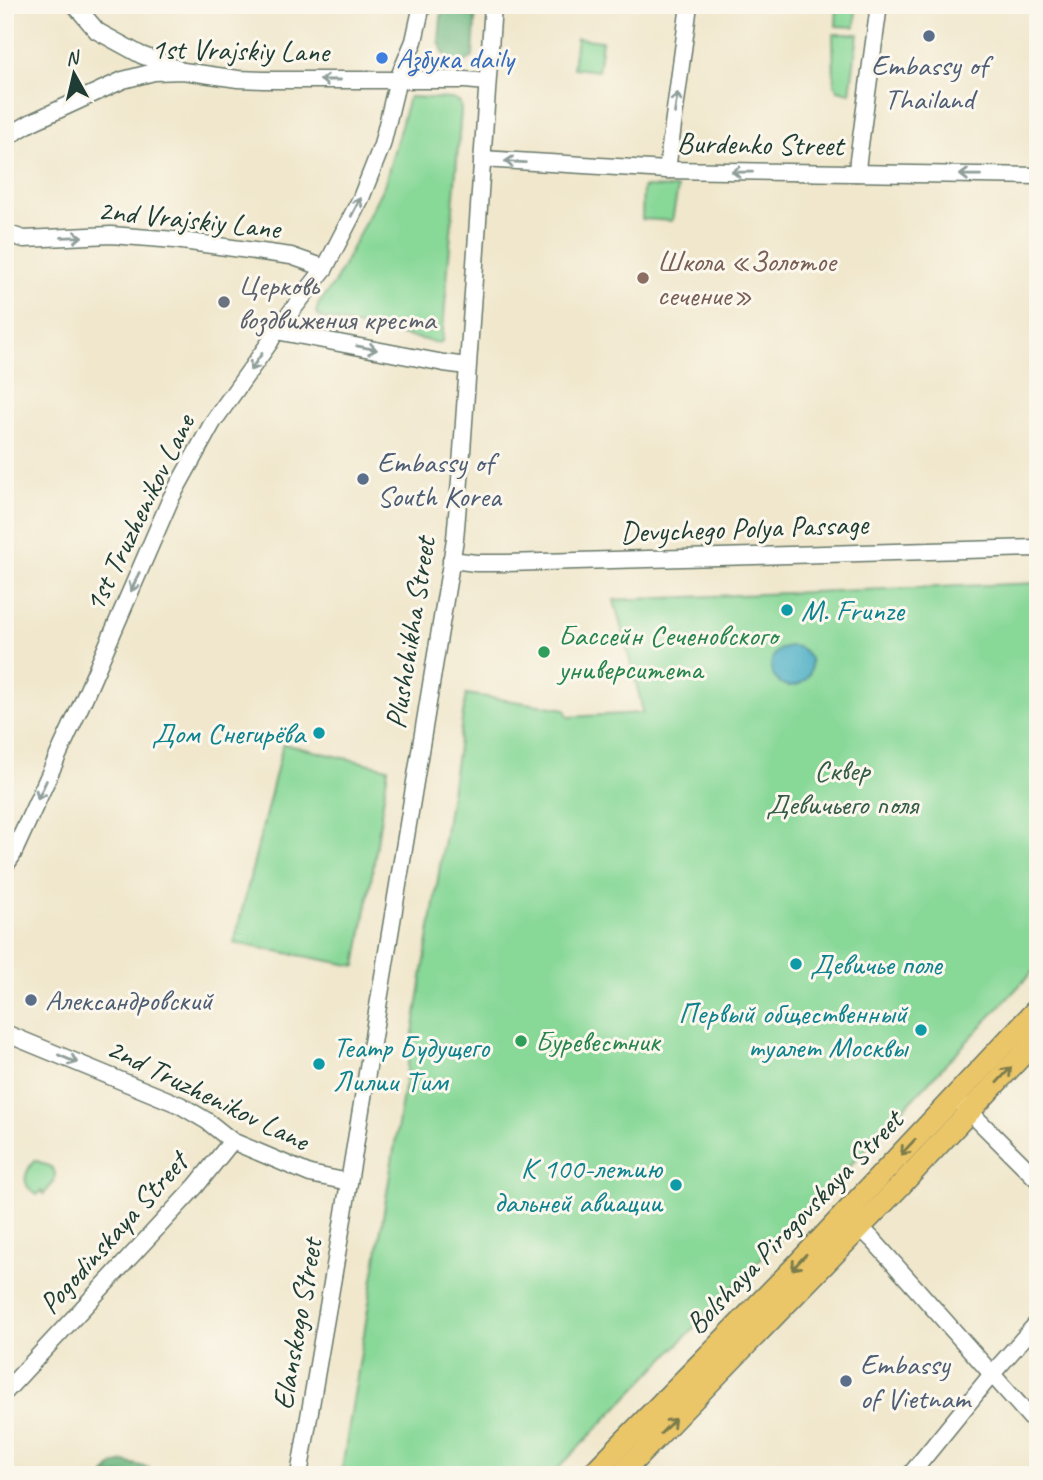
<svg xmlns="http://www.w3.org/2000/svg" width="1043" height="1480" font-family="Caveat,sans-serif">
<rect width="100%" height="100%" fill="#fbf7ec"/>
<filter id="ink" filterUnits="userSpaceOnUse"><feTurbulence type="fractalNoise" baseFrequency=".0143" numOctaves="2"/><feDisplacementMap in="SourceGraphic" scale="14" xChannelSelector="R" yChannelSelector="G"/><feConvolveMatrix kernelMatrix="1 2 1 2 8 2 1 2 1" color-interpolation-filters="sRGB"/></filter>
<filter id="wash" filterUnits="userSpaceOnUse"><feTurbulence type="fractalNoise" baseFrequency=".00686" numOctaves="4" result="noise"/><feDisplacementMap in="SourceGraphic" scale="28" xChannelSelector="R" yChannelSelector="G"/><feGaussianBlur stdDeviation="1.57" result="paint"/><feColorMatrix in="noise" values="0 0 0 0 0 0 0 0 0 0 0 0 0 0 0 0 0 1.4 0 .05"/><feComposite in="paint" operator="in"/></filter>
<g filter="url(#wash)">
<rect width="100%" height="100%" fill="#f0e7cc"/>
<!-- green -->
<g fill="#88d898" stroke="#548a66" stroke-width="2">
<path d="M 837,5 L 856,5 L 855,27 L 836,26 Z"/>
<path d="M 833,34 L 858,34 L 850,93 L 838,90 L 834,84 Z"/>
<path d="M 577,38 L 602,41 L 598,71 L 573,68 Z"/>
<path d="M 409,97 L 453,99 L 460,103 L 461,111 L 442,342 L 439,343 L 321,318 L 316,313 L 318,305 L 335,282 L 385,183 Z"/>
<path d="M 643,187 L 678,188 L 672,221 L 642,219 Z"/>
<path d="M 1038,583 L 1038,966 L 829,1188 L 552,1475 L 341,1475 L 438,879 L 466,694 L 565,709 L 568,717 L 642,713 L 641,702 L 614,600 Z"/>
<path d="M 283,744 L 388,768 L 374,863 L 356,966 L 234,943 Z"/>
<path d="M 35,1160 L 51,1167 L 55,1173 L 54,1182 L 44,1194 L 41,1191 L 37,1195 C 20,1185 24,1173 35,1160 Z"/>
</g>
<!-- forest -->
<g fill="#6eb880" stroke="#467a5a" stroke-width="2">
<path d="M 442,5 L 476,5 L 473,57 L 462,64 L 453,63 L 444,54 L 439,41 Z"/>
<path d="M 125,1462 L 149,1468 L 148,1475 L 105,1475 L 113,1465 Z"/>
</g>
<!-- water -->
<circle fill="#45acc4" stroke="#32747c" stroke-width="2" cx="791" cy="666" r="20"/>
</g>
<g filter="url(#ink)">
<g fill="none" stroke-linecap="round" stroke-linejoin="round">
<!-- minor casing -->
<g stroke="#687869" stroke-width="19">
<g id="minor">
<path d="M 75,5 L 97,31 L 141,55 L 178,69"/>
<path d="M 5,138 L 32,122 L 123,80 L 154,72 L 183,71 L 238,79 L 263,80 L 465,80 L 487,82"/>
<path d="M 482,159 L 667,170 L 1038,176"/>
<path d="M 667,170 L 689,5"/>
<path d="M 857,173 L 858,160 L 879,5"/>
<path d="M 5,233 L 24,239 L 111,235 L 175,240 L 291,256 L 325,268"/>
<path d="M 276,331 L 444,363 L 467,366"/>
<path d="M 451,560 L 476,563 L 506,563 L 1038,548"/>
<path d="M 5,866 L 12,856 L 83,701 L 171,498 L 213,422 L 270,342 L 276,331 L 325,268 L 361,198 L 382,145 L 398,79 L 414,41 L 422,5"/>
<path d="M 5,1033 L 180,1105 L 207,1121 L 232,1141 L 310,1174 L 349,1182"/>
<path d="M 963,1105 L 1038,1180"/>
<path d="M 852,1219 L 873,1240 L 1038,1426"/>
<path d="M 5,1392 L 196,1186 L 232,1141"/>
<path d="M 299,1475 L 342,1225 L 455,539 L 460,480 L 493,5"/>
<path d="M 910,1475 L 992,1374 L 1038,1322"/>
</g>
</g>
<!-- major casing -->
<g stroke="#687869" stroke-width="24">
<g id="major">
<path d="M 591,1475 L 792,1270 L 1038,1008"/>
<path d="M 620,1475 L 900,1186 L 1038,1038"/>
</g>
</g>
<!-- minor -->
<use href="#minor" stroke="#fff" stroke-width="16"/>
<!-- major -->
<use href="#major" stroke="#ebc669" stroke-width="21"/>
</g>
<!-- one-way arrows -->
<defs><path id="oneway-shaft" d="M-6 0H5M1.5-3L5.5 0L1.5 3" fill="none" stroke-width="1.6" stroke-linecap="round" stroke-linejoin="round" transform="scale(1.75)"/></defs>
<g stroke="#8f9e9a">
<use href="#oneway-shaft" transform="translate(330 80) rotate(180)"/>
<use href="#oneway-shaft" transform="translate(676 103) rotate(-82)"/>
<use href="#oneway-shaft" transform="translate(515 162) rotate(-177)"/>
<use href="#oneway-shaft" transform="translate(742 172) rotate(-179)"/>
<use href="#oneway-shaft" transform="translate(970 175) rotate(-179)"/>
<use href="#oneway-shaft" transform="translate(356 207) rotate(-63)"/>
<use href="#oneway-shaft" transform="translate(72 237) rotate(-2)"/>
<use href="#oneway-shaft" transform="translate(367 348) rotate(11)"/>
<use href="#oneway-shaft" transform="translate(256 362) rotate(125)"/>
<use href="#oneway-shaft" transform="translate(135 582) rotate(114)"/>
<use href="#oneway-shaft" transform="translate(42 790) rotate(115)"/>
<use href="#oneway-shaft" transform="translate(68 1059) rotate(23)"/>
</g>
<g stroke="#7b7b4c">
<use href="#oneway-shaft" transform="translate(1004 1075) rotate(-47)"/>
<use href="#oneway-shaft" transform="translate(908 1147) rotate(133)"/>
<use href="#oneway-shaft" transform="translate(799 1262) rotate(133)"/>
<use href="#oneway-shaft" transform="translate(668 1426) rotate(-46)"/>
</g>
</g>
<!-- markers -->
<g fill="#5c6f8a" stroke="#fbf7ec" stroke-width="2.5">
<circle cx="929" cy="36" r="7"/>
<circle cx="363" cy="479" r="7"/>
<circle cx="31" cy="1000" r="7"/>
<circle cx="846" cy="1381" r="7"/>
</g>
<circle fill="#3f7fe0" stroke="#fbf7ec" stroke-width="2.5" cx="382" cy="58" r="7"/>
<circle fill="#8d6e63" stroke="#fbf7ec" stroke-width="2.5" cx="643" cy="278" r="7"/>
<circle fill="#6b7280" stroke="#fbf7ec" stroke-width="2.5" cx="224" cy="302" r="7"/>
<g fill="#0f9aa8" stroke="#fbf7ec" stroke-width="2.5">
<circle cx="787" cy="610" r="7"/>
<circle cx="319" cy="733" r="7"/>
<circle cx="796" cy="964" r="7"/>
<circle cx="921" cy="1030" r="7"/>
<circle cx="319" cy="1064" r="7"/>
<circle cx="676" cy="1185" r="7"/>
</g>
<g fill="#2e9e5b" stroke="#fbf7ec" stroke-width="2.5">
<circle cx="544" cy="652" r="7"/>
<circle cx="521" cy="1041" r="7"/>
</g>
<g text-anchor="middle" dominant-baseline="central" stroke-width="6" stroke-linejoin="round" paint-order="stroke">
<!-- street labels -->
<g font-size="30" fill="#1f3d34" stroke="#fbf7ec">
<text transform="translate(240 50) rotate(1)">1st Vrajskiy Lane</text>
<text transform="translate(760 144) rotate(1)">Burdenko Street</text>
<text transform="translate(189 219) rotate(6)">2nd Vrajskiy Lane</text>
<text transform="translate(139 513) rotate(-64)">1st Truzhenikov Lane</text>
<text transform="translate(744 528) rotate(-2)">Devychego Polya Passage</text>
<text transform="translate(410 633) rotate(-81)">Plushchikha Street</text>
<text transform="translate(208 1094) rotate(26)">2nd Truzhenikov Lane</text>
<text transform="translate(794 1222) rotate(-46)">Bolshaya Pirogovskaya Street</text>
<text transform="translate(113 1233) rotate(-48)">Pogodinskaya Street</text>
<text transform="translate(297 1324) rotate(-80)">Elanskogo Street</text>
</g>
<!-- shop labels -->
<g font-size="30" fill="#366cbe" stroke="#fbf7ec" text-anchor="start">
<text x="396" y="58">Азбука daily</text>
</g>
<!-- service labels -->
<g font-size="30" fill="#4e5e75" stroke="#fbf7ec" text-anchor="start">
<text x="929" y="65" text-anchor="middle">Embassy of<tspan x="929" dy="34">Thailand</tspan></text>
<text x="377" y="462">Embassy of<tspan x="377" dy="34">South Korea</tspan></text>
<text x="45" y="1000">Александровский</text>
<text x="860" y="1364">Embassy<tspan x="860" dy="34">of Vietnam</tspan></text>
</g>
<!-- education labels -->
<g font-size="30" fill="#785e54" stroke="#fbf7ec" text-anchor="start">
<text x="657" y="261">Школа «Золотое<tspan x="657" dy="34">сечение»</tspan></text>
</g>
<!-- worship labels -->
<g font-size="30" fill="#5b616d" stroke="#fbf7ec" text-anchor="start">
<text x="238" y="285">Церковь<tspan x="238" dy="34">воздвижения креста</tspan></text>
</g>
<!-- culture labels -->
<g font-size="30" fill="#0d838f" stroke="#fbf7ec" text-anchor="start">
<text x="801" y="610">M. Frunze</text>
<text x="305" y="733" text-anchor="end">Дом Снегирёва</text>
<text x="810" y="964">Девичье поле</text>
<text x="907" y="1013" text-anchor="end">Первый общественный<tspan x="907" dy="34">туалет Москвы</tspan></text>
<text x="333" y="1047">Театр Будущего<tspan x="333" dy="34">Лилии Тим</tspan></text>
<text x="662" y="1168" text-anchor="end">К 100-летию<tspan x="662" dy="34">дальней авиации</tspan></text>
</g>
<!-- leisure labels -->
<g font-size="30" fill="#27864d" stroke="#fbf7ec" text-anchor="start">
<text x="558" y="635">Бассейн Сеченовского<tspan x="558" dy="34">университета</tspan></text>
<text x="535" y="1041">Буревестник</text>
</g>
<!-- park labels -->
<g font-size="30" fill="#345c48" stroke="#fbf7ec">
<text x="842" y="770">Сквер<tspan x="842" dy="34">Девичьего поля</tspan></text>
</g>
</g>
<!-- margin -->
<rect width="1043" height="1480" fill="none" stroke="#fbf7ec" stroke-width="28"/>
<!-- north arrow -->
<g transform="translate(74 74) rotate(352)" stroke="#fbf7ec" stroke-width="5" paint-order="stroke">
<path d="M0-5L12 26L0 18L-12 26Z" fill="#1f3d34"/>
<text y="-10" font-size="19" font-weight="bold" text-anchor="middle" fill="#1f3d34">N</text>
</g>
</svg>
